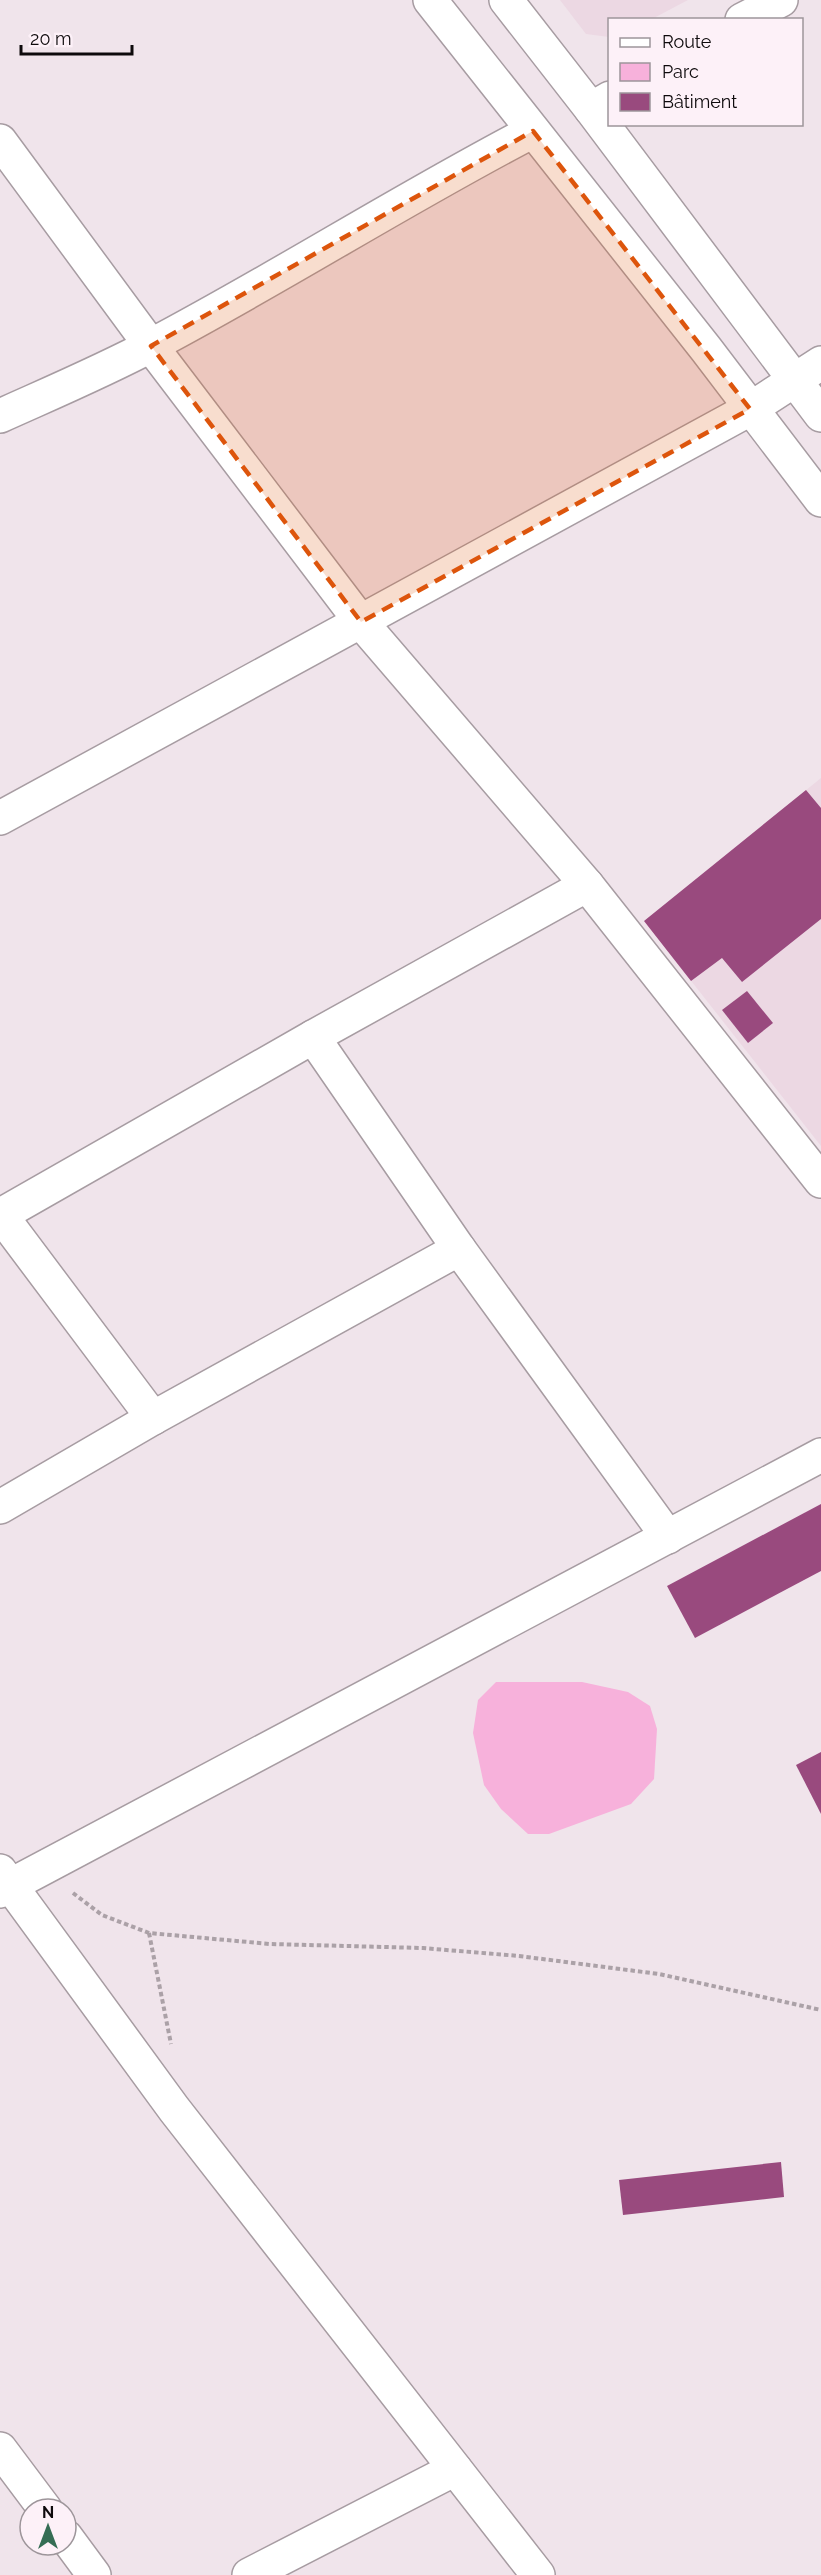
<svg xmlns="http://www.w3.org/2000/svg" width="821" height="2575" font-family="Raleway,sans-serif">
<rect width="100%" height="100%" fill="#f0e4eb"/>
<!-- built -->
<g fill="#ecd8e3">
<path d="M 560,0 L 688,0 L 652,19 L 610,20 L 609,37 L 586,34 Z"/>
<path d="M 821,778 L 821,1146 L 644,921 Z"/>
</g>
<!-- green -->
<path fill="#f7b1db" d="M 496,1682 L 582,1682 L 628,1692 L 650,1706 L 657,1729 L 654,1779 L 631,1804 L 549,1834 L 528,1834 L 501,1809 L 484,1785 L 473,1733 L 478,1700 Z"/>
<!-- building -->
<g fill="#994a7e">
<path d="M 806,790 L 821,808 L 821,919 L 742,982 L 722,958 L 691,981 L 644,921 Z"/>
<path d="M 747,991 L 773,1023 L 748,1043 L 722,1010 Z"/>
<path d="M 821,1504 L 821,1571 L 695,1638 L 667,1586 Z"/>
<path d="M 821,1752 L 821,1814 L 796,1765 Z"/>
<path d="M 781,2162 L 784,2197 L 623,2215 L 619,2180 Z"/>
</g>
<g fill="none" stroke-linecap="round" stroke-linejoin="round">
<!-- street casing -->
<g stroke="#a79ca2" stroke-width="36">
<g id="street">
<path d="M 742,20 L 781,0"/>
<path d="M 591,109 L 610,98"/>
<path d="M 0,141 L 151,346 L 361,622 L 587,885 L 821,1181"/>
<path d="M 0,416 C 51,393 103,371 152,345 C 281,277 404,198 533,131"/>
<path d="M 0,818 L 750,409 L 821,363"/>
<path d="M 313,1037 L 459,1249 L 668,1537"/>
<path d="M 0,1214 L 153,1418"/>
<path d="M 1,1215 L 313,1037 L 587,885"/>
<path d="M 0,1507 L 153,1418 L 459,1249"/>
<path d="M 0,1871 L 174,2109 L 538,2575"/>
<path d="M 0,1891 L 821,1455"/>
<path d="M 0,2449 L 45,2509"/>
<path d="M 66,2537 L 94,2575"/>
<path d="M 249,2575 L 455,2469"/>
</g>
</g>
<!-- secondary casing -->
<g stroke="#a79ca2" stroke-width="36">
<g id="secondary">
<path d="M 430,0 L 706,349 L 821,500"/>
<path d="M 506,0 L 591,109 L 821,415"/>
</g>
</g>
<!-- path -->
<g stroke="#aba1a7" stroke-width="4" stroke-dasharray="4.5 3" stroke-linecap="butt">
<path d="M 73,1893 L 102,1915 L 149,1933 L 270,1944 L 423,1948 L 519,1956 L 659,1974 L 821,2010"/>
<path d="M 149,1933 L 171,2044"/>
</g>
<!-- street -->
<use href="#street" stroke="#fff" stroke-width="33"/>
<!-- secondary -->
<use href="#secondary" stroke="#fff" stroke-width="33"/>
</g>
<!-- marked area -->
<path fill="#dd550c" fill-opacity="0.2" stroke="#dd550c" stroke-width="4.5" stroke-dasharray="12 8" stroke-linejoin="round" d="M 533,131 L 750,409 L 361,622 L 151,346 Z"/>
<!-- legend -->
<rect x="608" y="18" width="195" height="108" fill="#fdf1f8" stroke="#9d959a" stroke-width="1.5"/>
<rect x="620" y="38" width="30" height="9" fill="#ffffff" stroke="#9d959a" stroke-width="1.5"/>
<text x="662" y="48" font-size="18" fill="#0e0a0c">Route</text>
<rect x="620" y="63" width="30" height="18" fill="#f7b1db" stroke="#9d959a" stroke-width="1.5"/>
<text x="662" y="78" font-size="18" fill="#0e0a0c">Parc</text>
<rect x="620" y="93" width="30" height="18" fill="#994a7e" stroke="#9d959a" stroke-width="1.5"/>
<text x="662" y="108" font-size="18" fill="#0e0a0c">Bâtiment</text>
<!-- north arrow -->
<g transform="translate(48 2527)"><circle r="28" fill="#fdf1f8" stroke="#9d959a" stroke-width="1.5"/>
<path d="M0-4.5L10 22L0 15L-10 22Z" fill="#356d54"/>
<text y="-9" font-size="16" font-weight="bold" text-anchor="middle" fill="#0e0a0c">N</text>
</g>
<!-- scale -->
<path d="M21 45v9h111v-9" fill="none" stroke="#0e0a0c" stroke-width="3"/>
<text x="30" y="45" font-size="18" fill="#0e0a0c" stroke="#fdf1f8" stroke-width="4.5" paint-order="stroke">20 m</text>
</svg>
